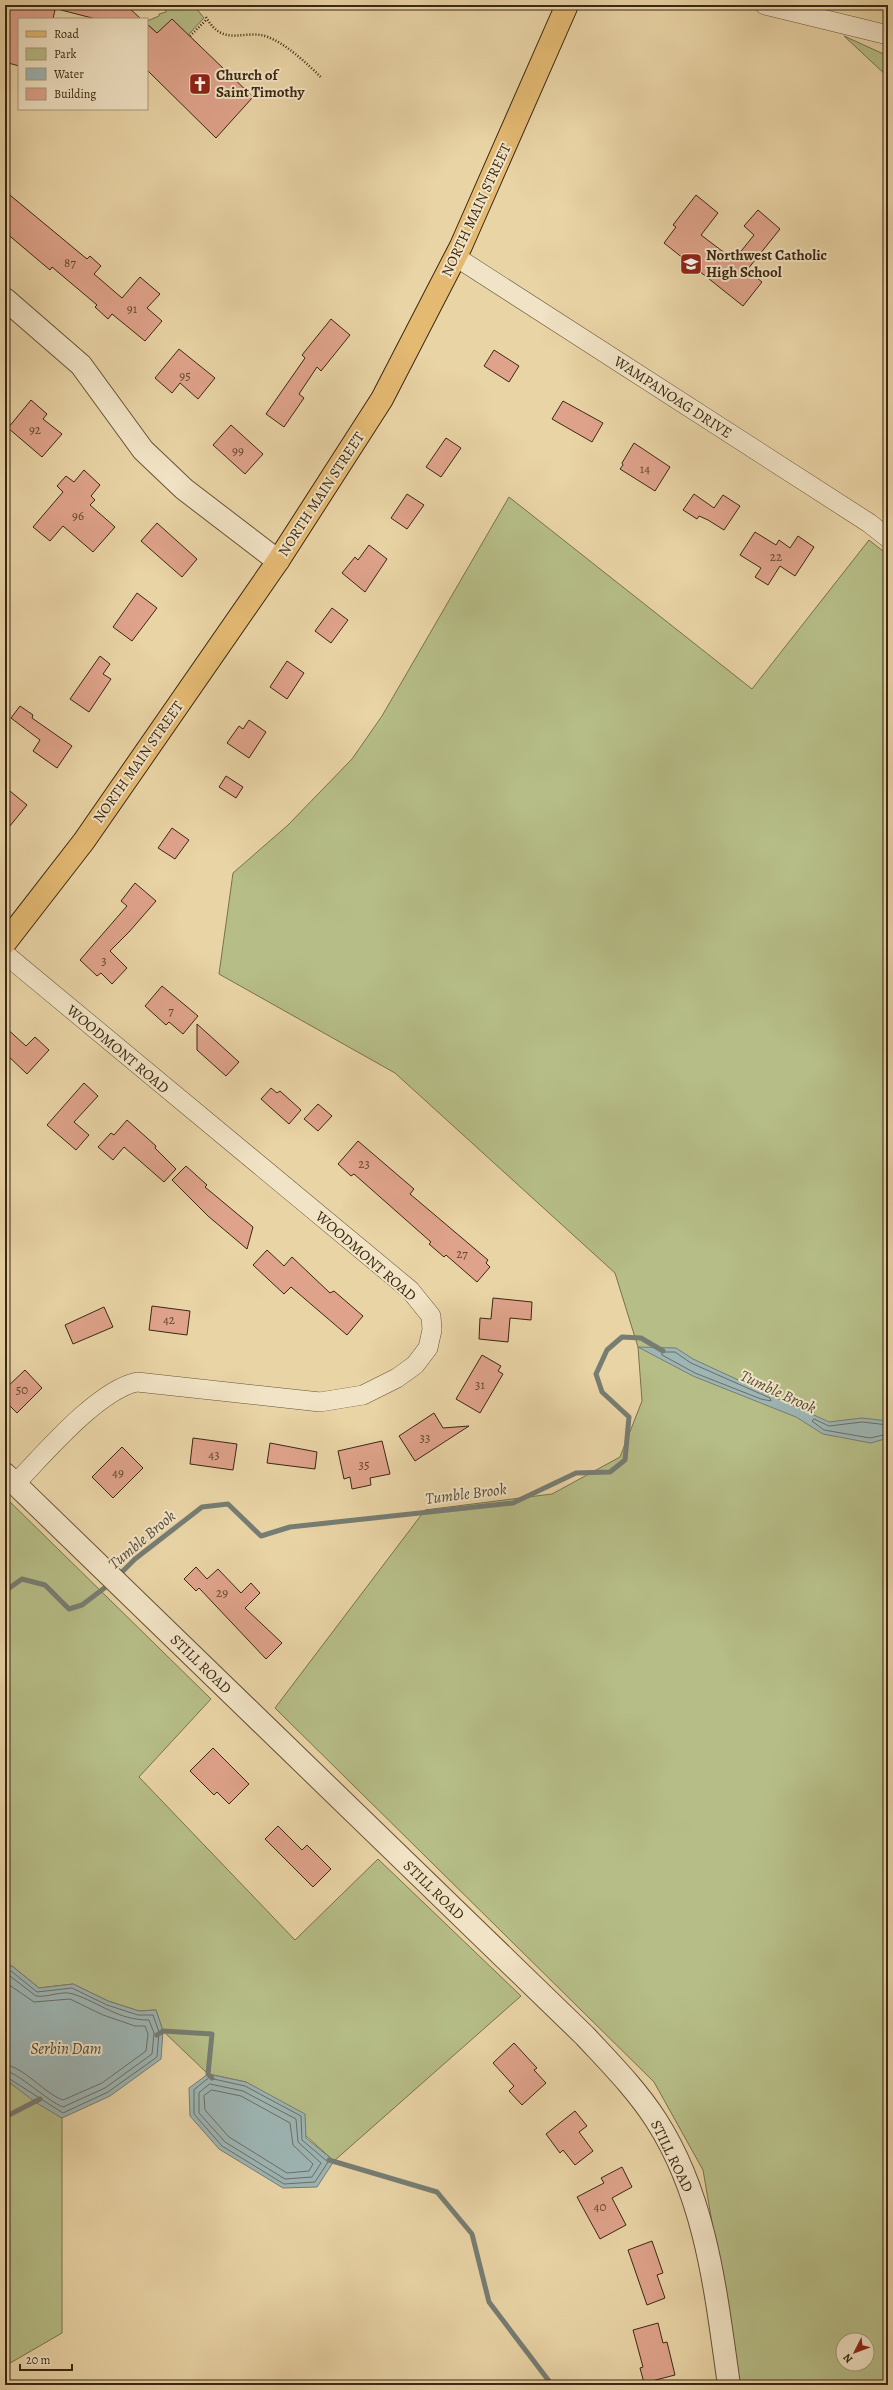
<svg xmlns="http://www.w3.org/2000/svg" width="893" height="2390" font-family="Alegreya,serif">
<rect width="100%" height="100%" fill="#e9d4a6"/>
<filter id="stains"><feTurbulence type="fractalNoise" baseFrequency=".005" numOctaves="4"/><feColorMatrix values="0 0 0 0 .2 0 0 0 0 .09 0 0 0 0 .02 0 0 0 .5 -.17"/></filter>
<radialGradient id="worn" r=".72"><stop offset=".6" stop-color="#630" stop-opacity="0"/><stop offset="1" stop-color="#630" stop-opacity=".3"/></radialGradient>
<!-- green -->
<g fill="#b6bd87" stroke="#78724c" fill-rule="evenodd">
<path d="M 172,5 L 182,5 L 183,9 L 196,8 L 204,18 L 188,35 L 157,33 L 147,24 L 147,21 L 159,16 L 159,14 L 166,12 L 165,6 Z"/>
<path d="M 844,36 L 888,56 L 888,77 Z"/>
<path d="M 509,497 L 752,689 L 869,540 L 888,555 L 888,2385 L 740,2385 L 703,2170 L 654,2082 L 275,1708 L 425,1510 L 552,1494 L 620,1457 L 642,1401 L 638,1347 L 615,1273 L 395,1073 L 219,974 L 233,873 L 288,825 L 352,759 L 382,716 ZM 843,2340 L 867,2340 L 867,2364 L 843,2364 Z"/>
<path d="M 5,1497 L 211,1699 L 139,1777 L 295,1940 L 378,1859 L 521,1996 L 334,2161 L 246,2082 L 208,2074 L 163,2031 L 156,2010 L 139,2011 L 108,2001 L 73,1984 L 39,1988 L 12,1966 L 5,1967 Z"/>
<path d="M 5,2079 L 62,2118 L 62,2333 L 5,2366 Z"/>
</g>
<!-- water -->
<g fill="#9db5b4" stroke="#767d73">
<path d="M 638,1347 L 676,1348 L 693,1359 L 829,1422 L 862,1418 L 888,1421 L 888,1438 L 871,1443 L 823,1434 L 796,1417 L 693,1376 Z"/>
<path d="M 12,1966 L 39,1988 L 73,1984 L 108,2001 L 139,2011 L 156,2010 L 163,2031 L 161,2059 L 110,2096 L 62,2118 L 35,2102 L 5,2079 L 5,1967 Z"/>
<path d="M 208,2074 L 246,2082 L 305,2114 L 306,2138 L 334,2161 L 317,2187 L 283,2188 L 219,2149 L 190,2116 L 189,2088 Z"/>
</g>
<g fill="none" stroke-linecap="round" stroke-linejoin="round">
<!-- shore -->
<g stroke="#6c6e63" stroke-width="1">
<path d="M 663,1352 L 675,1352 L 691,1363 L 770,1398 L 771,1401 L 761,1399 L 695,1373 L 662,1355 Z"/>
<path d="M 888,1425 L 862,1422 L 829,1426 L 814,1419 L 812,1421 L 824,1430 L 870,1438 L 888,1434"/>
<path d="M 5,1971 L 11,1971 L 37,1992 L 72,1988 L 107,2005 L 138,2015 L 153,2015 L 159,2032 L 157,2057 L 108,2092 L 63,2113 L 5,2076"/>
<path d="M 5,1976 L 10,1976 L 36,1996 C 47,1998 62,1990 73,1994 C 101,2003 117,2020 149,2020 L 154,2033 L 152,2054 L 105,2088 L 63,2107 C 47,2101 18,2072 5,2071"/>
<path d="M 5,1982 L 34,2002 L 70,1999 L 103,2015 L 135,2026 L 145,2026 L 148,2034 L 146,2051 L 102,2083 L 63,2100 C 45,2094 23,2066 5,2065"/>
<path d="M 209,2078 L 245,2086 L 301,2116 L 302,2140 L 328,2162 L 315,2182 L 284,2184 L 222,2146 L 194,2114 L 194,2090 Z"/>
<path d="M 210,2084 L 243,2091 L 296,2119 L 298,2142 L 321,2163 L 312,2177 L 285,2179 L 225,2142 L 199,2113 L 199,2093 Z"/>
<path d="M 212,2090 L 241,2096 L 290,2123 L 293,2145 L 313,2164 L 309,2171 L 287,2173 L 229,2137 L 205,2110 L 204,2096 Z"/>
</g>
<!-- stream -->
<g stroke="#767d73" stroke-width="5">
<path d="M 118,1576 L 135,1559 L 202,1507 L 228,1504 L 261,1536 L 290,1527 L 513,1503 L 576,1473 L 610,1472 L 625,1460 L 629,1417 L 602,1392 L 596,1374 L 607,1350 L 622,1337 L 641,1338 L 663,1351"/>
<path d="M 5,1591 L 22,1579 L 45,1585 L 69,1609 L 82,1605 L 111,1583"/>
<path d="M 157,2035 L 163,2031 L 212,2034 L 208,2074 L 212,2078"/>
<path d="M 5,2117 L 40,2099"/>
<path d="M 329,2160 L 437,2192 L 472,2234 L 489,2302 L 552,2385"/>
</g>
</g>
<!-- building -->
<g fill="#dfa38b" stroke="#3b2812">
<path d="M 10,5 L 56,5 L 53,19 L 19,19 L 19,66 L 5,62 L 5,25 Z"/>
<path d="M 61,5 L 126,5 L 141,19 L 96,19 L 61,10 Z"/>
<path d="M 172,19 L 253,97 L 216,138 L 147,70 L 147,24 L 157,33 Z"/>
<path d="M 5,191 L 87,259 L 90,256 L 101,266 L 94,274 L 122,298 L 140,277 L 160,294 L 147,308 L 162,321 L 145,341 L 112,314 L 108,319 L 95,307 L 97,305 L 52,267 L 50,270 L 5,232 Z"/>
<path d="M 696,195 L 718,213 L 701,235 L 734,260 L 754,235 L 744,226 L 758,210 L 780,229 L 747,270 L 762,282 L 743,306 L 664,243 L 676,227 L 673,225 Z"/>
<path d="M 331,319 L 350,335 L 321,371 L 317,367 L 299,394 L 304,398 L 284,427 L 266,414 L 305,358 L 302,355 Z"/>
<path d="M 179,349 L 215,378 L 198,399 L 180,383 L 172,393 L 155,378 Z"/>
<path d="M 494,350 L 519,366 L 509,382 L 484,366 Z"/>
<path d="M 31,400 L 47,414 L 43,419 L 62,434 L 42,457 L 8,428 Z"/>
<path d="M 563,401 L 603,423 L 592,442 L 552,419 Z"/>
<path d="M 231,425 L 263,454 L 245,474 L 213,445 Z"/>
<path d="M 446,438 L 461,448 L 441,477 L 426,467 Z"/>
<path d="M 634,443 L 670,467 L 655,491 L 620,469 L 623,465 L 622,463 Z"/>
<path d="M 84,470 L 100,485 L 91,496 L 95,500 L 90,505 L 115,527 L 93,552 L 63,526 L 50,541 L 33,527 L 63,492 L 57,486 L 66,476 L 74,482 Z"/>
<path d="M 407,494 L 424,505 L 407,529 L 391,518 Z"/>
<path d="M 694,494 L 714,508 L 723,495 L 740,506 L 724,530 L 708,520 L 699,516 L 697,519 L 683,510 Z"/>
<path d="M 157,523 L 197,559 L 182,577 L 141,541 Z"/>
<path d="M 755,532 L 776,545 L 779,540 L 790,548 L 798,536 L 814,547 L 795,576 L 780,566 L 768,585 L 755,577 L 761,568 L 740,555 Z"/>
<path d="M 369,545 L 387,559 L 365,592 L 342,573 L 355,557 L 358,560 Z"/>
<path d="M 137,593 L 157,608 L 132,641 L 113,627 Z"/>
<path d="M 332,608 L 348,620 L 331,643 L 315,631 Z"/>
<path d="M 100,656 L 110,664 L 103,674 L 111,679 L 89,712 L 70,699 Z"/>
<path d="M 287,661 L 304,673 L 287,699 L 270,687 Z"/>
<path d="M 20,706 L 33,715 L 32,718 L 72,746 L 57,768 L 33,751 L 40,740 L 11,718 Z"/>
<path d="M 249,720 L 266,732 L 249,758 L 227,743 L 239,726 L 243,729 Z"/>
<path d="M 226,776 L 243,787 L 236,798 L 219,787 Z"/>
<path d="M 5,787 L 27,805 L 5,832 Z"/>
<path d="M 172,828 L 189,840 L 175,859 L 158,848 Z"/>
<path d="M 135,883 L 156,901 L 129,932 L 110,951 L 127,968 L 112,984 L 101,973 L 97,976 L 80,960 L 127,906 L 121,901 Z"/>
<path d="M 162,986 L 198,1016 L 183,1034 L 169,1022 L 166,1025 L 145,1006 Z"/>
<path d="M 197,1024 L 239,1062 L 226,1076 L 197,1050 Z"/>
<path d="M 5,1027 L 26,1046 L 35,1037 L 49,1050 L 27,1074 L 5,1053 Z"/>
<path d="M 84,1083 L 98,1096 L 74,1122 L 89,1135 L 76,1150 L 47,1125 Z"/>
<path d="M 271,1088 L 277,1093 L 280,1091 L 301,1110 L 289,1124 L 261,1099 Z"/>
<path d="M 318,1104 L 332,1116 L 318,1131 L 304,1119 Z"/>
<path d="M 127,1120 L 156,1146 L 155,1148 L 176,1169 L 164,1182 L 124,1147 L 113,1160 L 98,1147 L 111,1133 L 114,1135 Z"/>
<path d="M 358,1141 L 414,1189 L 410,1194 L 488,1260 L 486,1263 L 490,1267 L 477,1282 L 446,1255 L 444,1257 L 429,1244 L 431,1242 L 354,1174 L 351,1176 L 338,1164 Z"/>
<path d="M 186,1166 L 207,1185 L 205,1187 L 253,1227 L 247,1249 L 208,1216 L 172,1180 Z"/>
<path d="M 267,1250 L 284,1266 L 292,1257 L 330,1293 L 334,1291 L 363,1316 L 347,1335 L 291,1287 L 284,1294 L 253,1265 Z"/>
<path d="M 493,1298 L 532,1302 L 531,1320 L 510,1318 L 508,1342 L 479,1339 L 480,1318 L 491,1319 Z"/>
<path d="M 152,1306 L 190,1311 L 187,1335 L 149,1330 Z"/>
<path d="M 104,1307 L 113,1327 L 73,1344 L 65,1325 Z"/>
<path d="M 482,1355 L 501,1366 L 498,1371 L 503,1374 L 480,1413 L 456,1399 Z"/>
<path d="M 25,1370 L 42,1388 L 17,1413 L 5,1401 L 5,1389 Z"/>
<path d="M 434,1413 L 443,1428 L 469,1426 L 415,1461 L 399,1436 Z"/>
<path d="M 193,1438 L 237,1444 L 233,1470 L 190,1464 Z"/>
<path d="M 382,1441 L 390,1474 L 370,1478 L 371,1485 L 352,1489 L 350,1477 L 344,1479 L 338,1451 Z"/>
<path d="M 270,1443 L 317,1452 L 315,1469 L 267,1463 Z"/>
<path d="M 122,1447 L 143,1468 L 113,1498 L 92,1477 Z"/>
<path d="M 196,1567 L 207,1579 L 218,1569 L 241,1593 L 251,1583 L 260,1593 L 245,1608 L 282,1643 L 266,1659 L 199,1588 L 196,1591 L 184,1579 Z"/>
<path d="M 213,1748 L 249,1784 L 229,1804 L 217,1792 L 214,1795 L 190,1771 Z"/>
<path d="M 278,1826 L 302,1850 L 307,1845 L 331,1869 L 313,1887 L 265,1839 Z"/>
<path d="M 514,2043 L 537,2068 L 534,2070 L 546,2083 L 522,2105 L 509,2091 L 514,2086 L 493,2063 Z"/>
<path d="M 575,2111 L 587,2126 L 579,2132 L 593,2151 L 575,2165 L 563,2150 L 560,2153 L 546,2134 Z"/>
<path d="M 622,2167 L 632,2187 L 612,2198 L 626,2225 L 600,2239 L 577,2197 L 604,2183 L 601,2178 Z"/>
<path d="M 652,2241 L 663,2273 L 657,2275 L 665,2298 L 647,2305 L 628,2250 Z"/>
<path d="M 658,2323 L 663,2343 L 667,2342 L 675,2375 L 644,2383 L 640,2368 L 643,2367 L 633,2330 Z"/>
</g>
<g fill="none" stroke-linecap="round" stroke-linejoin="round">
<!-- minor casing -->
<g stroke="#665337" stroke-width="20">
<g id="minor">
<path d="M 765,5 L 888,35"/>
<path d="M 456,257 L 869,523 L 888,538"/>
<path d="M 5,954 L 410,1290 L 431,1316 L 432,1330 L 428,1348 L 415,1365 L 397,1378 L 363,1395 L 320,1402 L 137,1382 C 98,1390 44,1454 15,1484"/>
</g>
</g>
<!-- tertiary casing -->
<g stroke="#665337" stroke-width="24">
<g id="tertiary">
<path d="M 5,299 L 81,365 L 143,450 L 184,489 L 278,561"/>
<path d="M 5,1474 L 585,2036 C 610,2063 636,2089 656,2120 C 707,2199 716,2295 729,2385"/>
</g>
</g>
<!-- primary casing -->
<g stroke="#3b2812" stroke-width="24">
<path id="primary" d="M 5,943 L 84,841 L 278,561 L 382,399 L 461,246 L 567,5"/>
</g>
<!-- path -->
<g stroke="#3b2812" stroke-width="2.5" stroke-dasharray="1 2" stroke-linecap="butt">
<path d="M 206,17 C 224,49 245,28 268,37 C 288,45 307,64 322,78"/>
<path d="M 190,36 L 207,19"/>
</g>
<!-- minor -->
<use href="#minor" stroke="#f1e3c5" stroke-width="19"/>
<!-- tertiary -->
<use href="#tertiary" stroke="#f1e3c5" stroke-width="22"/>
<!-- primary -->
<use href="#primary" stroke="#e4ba73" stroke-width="22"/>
</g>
<!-- icons -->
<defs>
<g id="church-square" transform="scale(1.15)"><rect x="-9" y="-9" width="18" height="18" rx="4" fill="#8f2418" stroke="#f1e3c5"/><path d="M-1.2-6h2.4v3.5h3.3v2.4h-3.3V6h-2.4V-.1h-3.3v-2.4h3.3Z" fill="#fff"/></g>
<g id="school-square" transform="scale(1.15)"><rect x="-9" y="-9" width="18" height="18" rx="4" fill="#8f2418" stroke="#f1e3c5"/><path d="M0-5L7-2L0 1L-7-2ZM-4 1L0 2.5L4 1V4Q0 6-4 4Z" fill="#fff"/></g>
</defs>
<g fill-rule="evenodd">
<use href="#church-square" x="200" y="84"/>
<use href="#school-square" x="691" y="264"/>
</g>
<g text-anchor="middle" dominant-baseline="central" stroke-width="4" stroke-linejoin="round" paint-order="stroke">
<!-- number labels -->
<g font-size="13" fill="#644730">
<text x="70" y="262">87</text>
<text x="132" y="308">91</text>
<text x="185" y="375">95</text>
<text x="35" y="429">92</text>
<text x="238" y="450">99</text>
<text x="645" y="468">14</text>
<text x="78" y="515">96</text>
<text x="776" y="556">22</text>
<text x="104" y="960">3</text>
<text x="171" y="1010">7</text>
<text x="364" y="1163">23</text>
<text x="462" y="1253">27</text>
<text x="169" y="1319">42</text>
<text x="480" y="1384">31</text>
<text x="22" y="1389">50</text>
<text x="425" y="1437">33</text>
<text x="214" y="1454">43</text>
<text x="364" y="1464">35</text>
<text x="118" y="1472">49</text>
<text x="222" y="1592">29</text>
<text x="600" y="2206">40</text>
</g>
<!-- poi labels -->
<g font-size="15" font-weight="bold" fill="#3b2812" stroke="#f1e3c5" text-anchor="start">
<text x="216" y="75">Church of<tspan x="216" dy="17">Saint Timothy</tspan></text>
<text x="706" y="255">Northwest Catholic<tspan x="706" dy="17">High School</tspan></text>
</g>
<!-- street labels -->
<g font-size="15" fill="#3b2812" stroke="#f1e3c5">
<text transform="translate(476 210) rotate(-65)">NORTH MAIN STREET</text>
<text transform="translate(673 397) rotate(33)">WAMPANOAG DRIVE</text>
<text transform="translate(321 494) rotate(-57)">NORTH MAIN STREET</text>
<text transform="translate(138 762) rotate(-55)">NORTH MAIN STREET</text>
<text transform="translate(118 1049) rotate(40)">WOODMONT ROAD</text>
<text transform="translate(366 1256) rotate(41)">WOODMONT ROAD</text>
<text transform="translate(201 1664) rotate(44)">STILL ROAD</text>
<text transform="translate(434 1890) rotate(44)">STILL ROAD</text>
<text transform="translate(672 2156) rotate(64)">STILL ROAD</text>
</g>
<!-- water labels -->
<g font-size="16" font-style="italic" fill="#544b3a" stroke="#f1e3c5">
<text transform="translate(778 1392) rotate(25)">Tumble Brook</text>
<text transform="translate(466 1494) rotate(-7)">Tumble Brook</text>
<text transform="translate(142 1540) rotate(-40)">Tumble Brook</text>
<text x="66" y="2049">Serbin Dam</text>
</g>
</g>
<!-- margin -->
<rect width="893" height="2390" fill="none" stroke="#e9d4a6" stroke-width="20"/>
<rect x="6" y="6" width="881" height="2378" fill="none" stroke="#3b2812" stroke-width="2"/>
<rect x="10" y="10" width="873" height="2370" fill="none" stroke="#3b2812"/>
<!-- legend -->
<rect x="18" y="18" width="130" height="92" fill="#f1e3c5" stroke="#a8987d"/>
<rect x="26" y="31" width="20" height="6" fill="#e4ba73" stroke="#a8987d"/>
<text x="54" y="38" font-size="12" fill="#3b2812">Road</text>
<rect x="26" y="48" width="20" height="12" fill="#b6bd87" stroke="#a8987d"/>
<text x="54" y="58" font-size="12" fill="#3b2812">Park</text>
<rect x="26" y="68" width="20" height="12" fill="#9db5b4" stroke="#a8987d"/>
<text x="54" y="78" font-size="12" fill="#3b2812">Water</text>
<rect x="26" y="88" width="20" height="12" fill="#dfa38b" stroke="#a8987d"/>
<text x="54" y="98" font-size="12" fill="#3b2812">Building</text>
<!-- north arrow -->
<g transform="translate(855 2352) rotate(228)"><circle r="19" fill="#f1e3c5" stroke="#a8987d"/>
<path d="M0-3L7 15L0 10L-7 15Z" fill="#8f2418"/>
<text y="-6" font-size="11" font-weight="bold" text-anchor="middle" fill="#3b2812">N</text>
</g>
<!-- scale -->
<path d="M20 2364v6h52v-6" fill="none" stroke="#3b2812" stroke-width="2"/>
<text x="26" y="2364" font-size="12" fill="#3b2812" stroke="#f1e3c5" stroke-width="3" paint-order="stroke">20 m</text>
<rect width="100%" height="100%" filter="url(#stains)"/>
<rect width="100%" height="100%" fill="url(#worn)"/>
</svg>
